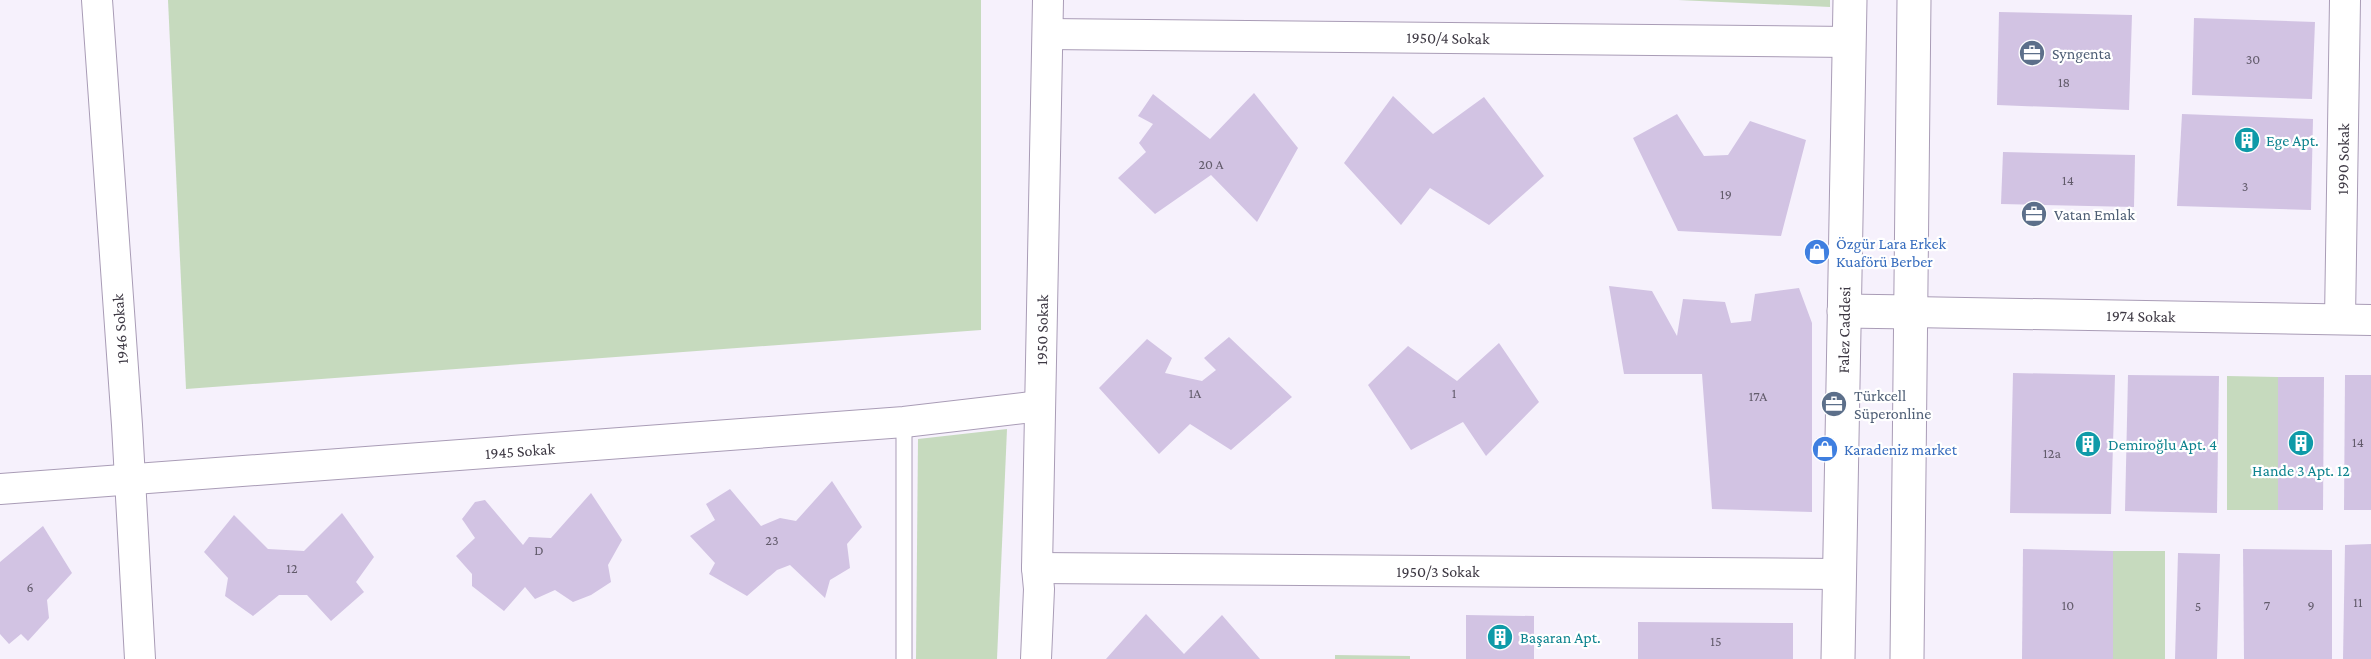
<svg xmlns="http://www.w3.org/2000/svg" width="2371" height="659" font-family="'Crimson Pro',serif">
<rect width="100%" height="100%" fill="#f6f1fc"/>
<!-- green -->
<g fill="#c6dabe">
<path d="M 168,0 L 981,0 L 981,330 L 186,389 Z"/>
<path d="M 1678,0 L 1830,0 L 1830,7 Z"/>
<path d="M 2227,376 L 2278,377 L 2278,510 L 2227,510 Z"/>
<path d="M 1007,429 L 997,659 L 916,659 L 918,439 Z"/>
<rect x="2113" y="551" width="52" height="108"/>
<path d="M 1335,655 L 1410,656 L 1410,659 L 1335,659 Z"/>
</g>
<!-- building -->
<g fill="#d2c3e3">
<path d="M 1999,12 L 2132,15 L 2129,110 L 1997,105 Z"/>
<path d="M 2194,18 L 2315,22 L 2312,99 L 2192,95 Z"/>
<path d="M 1254,93 L 1298,148 L 1257,222 L 1211,175 L 1155,214 L 1118,178 L 1146,152 L 1139,143 L 1153,124 L 1138,116 L 1153,94 L 1210,139 Z"/>
<path d="M 1393,96 L 1433,134 L 1484,97 L 1544,176 L 1489,225 L 1430,188 L 1401,225 L 1344,163 Z"/>
<path d="M 1677,114 L 1704,156 L 1728,155 L 1750,121 L 1806,140 L 1781,236 L 1678,231 L 1633,138 Z"/>
<path d="M 2182,114 L 2313,119 L 2311,210 L 2177,206 Z"/>
<path d="M 2003,152 L 2135,155 L 2134,207 L 2001,204 Z"/>
<path d="M 1609,286 L 1652,291 L 1677,336 L 1683,299 L 1725,302 L 1731,323 L 1751,321 L 1755,294 L 1799,288 L 1812,323 L 1812,512 L 1712,509 L 1702,374 L 1624,374 Z"/>
<path d="M 1229,337 L 1292,397 L 1231,450 L 1190,424 L 1159,454 L 1099,388 L 1147,339 L 1172,358 L 1165,373 L 1202,381 L 1216,370 L 1204,358 Z"/>
<path d="M 1499,343 L 1539,402 L 1486,456 L 1463,422 L 1411,450 L 1368,385 L 1408,346 L 1457,381 Z"/>
<path d="M 2013,373 L 2115,375 L 2111,514 L 2010,513 Z"/>
<path d="M 2128,375 L 2219,376 L 2217,513 L 2125,511 Z"/>
<path d="M 2345,375 L 2371,375 L 2371,510 L 2344,510 Z"/>
<path d="M 2278,377 L 2324,377 L 2323,510 L 2278,510 Z"/>
<path d="M 832,481 L 862,527 L 847,544 L 850,568 L 830,580 L 825,598 L 790,565 L 777,570 L 747,596 L 709,574 L 715,563 L 690,536 L 715,520 L 706,504 L 730,489 L 761,526 L 780,518 L 796,521 Z"/>
<path d="M 591,493 L 622,540 L 608,565 L 611,582 L 591,595 L 573,602 L 555,590 L 535,599 L 525,587 L 504,611 L 472,586 L 472,574 L 456,556 L 475,538 L 462,519 L 475,502 L 485,500 L 523,545 L 529,537 L 551,538 Z"/>
<path d="M 342,513 L 374,557 L 356,582 L 364,592 L 331,621 L 307,595 L 279,595 L 253,616 L 225,596 L 228,578 L 204,552 L 234,515 L 268,549 L 304,551 Z"/>
<path d="M 43,526 L 72,573 L 47,600 L 49,618 L 28,641 L 21,634 L 9,644 L 0,634 L 0,562 Z"/>
<path d="M 2371,544 L 2371,659 L 2343,659 L 2345,545 Z"/>
<path d="M 2023,549 L 2113,551 L 2113,659 L 2022,659 Z"/>
<path d="M 2243,549 L 2332,550 L 2332,659 L 2244,659 Z"/>
<path d="M 2178,553 L 2220,554 L 2217,659 L 2175,659 Z"/>
<path d="M 1146,614 L 1184,654 L 1222,615 L 1260,659 L 1106,659 Z"/>
<path d="M 1466,615 L 1534,616 L 1534,659 L 1466,659 Z"/>
<path d="M 1638,622 L 1793,623 L 1793,659 L 1638,659 Z"/>
</g>
<g fill="none" stroke-linecap="round" stroke-linejoin="round">
<!-- service casing -->
<g stroke="#a99cb6" stroke-width="17">
<path id="service" d="M 904,659 L 904,422"/>
</g>
<!-- minor casing -->
<g stroke="#a99cb6" stroke-width="32">
<g id="minor">
<path d="M 97,0 L 127,425 L 140,659"/>
<path d="M 1048,34 L 1849,42"/>
<path d="M 1911,312 L 2371,320"/>
<path d="M 2340,319 L 2345,0"/>
<path d="M 0,489 L 904,422 L 1040,406"/>
<path d="M 1037,568 L 1839,574"/>
<path d="M 1036,659 L 1039,589 L 1037,568 L 1048,0"/>
</g>
</g>
<!-- tertiary casing -->
<g stroke="#a99cb6" stroke-width="35">
<g id="tertiary">
<path d="M 1844,311 L 1911,312"/>
<path d="M 1838,659 L 1850,0"/>
<path d="M 1907,659 L 1914,0"/>
</g>
</g>
<!-- service -->
<use href="#service" stroke="#fff" stroke-width="15"/>
<!-- minor -->
<use href="#minor" stroke="#fff" stroke-width="30"/>
<!-- tertiary -->
<use href="#tertiary" stroke="#fff" stroke-width="33"/>
</g>
<!-- icons -->
<defs>
<g id="office-disc" transform="scale(1.35)"><circle r="9.5" fill="#5c6f8a" stroke="#fff"/><path d="M-6-3h4V-5.5h4V-3h4V5H-6ZM-1-4.5V-3h2v-1.5ZM-6 0V1H6V0Z" fill="#fff"/></g>
<g id="building-disc" transform="scale(1.35)"><circle r="9.5" fill="#0f9aa8" stroke="#fff"/><path d="M-4-6H4V6H1V3H-1V6H-4ZM-2.5-4.3h1.7v1.8h-1.7ZM.8-4.3h1.7v1.8H.8ZM-2.5-1h1.7V.8h-1.7ZM.8-1h1.7V.8H.8Z" fill="#fff"/></g>
<g id="shop-disc" transform="scale(1.35)"><circle r="9.5" fill="#3f7fe0" stroke="#fff"/><path d="M-5-2.5h2.3a2.7 3.5 0 0 1 5.4 0H5L5.5 6h-11ZM-1.5-2.5h3a1.5 2.3 0 0 0-3 0Z" fill="#fff"/></g>
</defs>
<g fill-rule="evenodd">
<use href="#office-disc" x="2032" y="53"/>
<use href="#building-disc" x="2247" y="140"/>
<use href="#office-disc" x="2034" y="214"/>
<use href="#shop-disc" x="1817" y="252"/>
<use href="#office-disc" x="1834" y="404"/>
<use href="#building-disc" x="2301" y="443"/>
<use href="#building-disc" x="2088" y="444"/>
<use href="#shop-disc" x="1825" y="449"/>
<use href="#building-disc" x="1500" y="637"/>
</g>
<g text-anchor="middle" dominant-baseline="central" stroke-width="4.5" stroke-linejoin="round" paint-order="stroke">
<!-- number labels -->
<g font-size="14" fill="#625b6b">
<text x="2253" y="59">30</text>
<text x="2064" y="82">18</text>
<text x="1211" y="164">20 A</text>
<text x="2068" y="180">14</text>
<text x="2245" y="186">3</text>
<text x="1726" y="194">19</text>
<text x="1195" y="393">1A</text>
<text x="1454" y="393">1</text>
<text x="1758" y="396">17A</text>
<text x="2358" y="442">14</text>
<text x="2052" y="453">12a</text>
<text x="772" y="540">23</text>
<text x="539" y="550">D</text>
<text x="292" y="568">12</text>
<text x="30" y="587">6</text>
<text x="2358" y="602">11</text>
<text x="2068" y="605">10</text>
<text x="2267" y="605">7</text>
<text x="2311" y="605">9</text>
<text x="2198" y="606">5</text>
<text x="1716" y="641">15</text>
</g>
<!-- street labels -->
<g font-size="16" fill="#3d3843" stroke="#fff">
<text transform="translate(1448 38) rotate(1)">1950/4 Sokak</text>
<text transform="translate(2343 159) rotate(-89)">1990 Sokak</text>
<text transform="translate(2141 316) rotate(1)">1974 Sokak</text>
<text transform="translate(120 329) rotate(-94)">1946 Sokak</text>
<text transform="translate(1042 330) rotate(-89)">1950 Sokak</text>
<text transform="translate(1844 330) rotate(-89)">Falez Caddesi</text>
<text transform="translate(520 451) rotate(-4)">1945 Sokak</text>
<text x="1438" y="571">1950/3 Sokak</text>
</g>
<!-- service labels -->
<g font-size="16" fill="#4e5e75" stroke="#fff" text-anchor="start">
<text x="2052" y="53">Syngenta</text>
<text x="2054" y="214">Vatan Emlak</text>
<text x="1854" y="395">Türkcell<tspan x="1854" dy="18">Süperonline</tspan></text>
</g>
<!-- culture labels -->
<g font-size="16" fill="#0d838f" stroke="#fff" text-anchor="start">
<text x="2266" y="140">Ege Apt.</text>
<text x="2108" y="444">Demiroğlu Apt. 4</text>
<text x="2301" y="470" text-anchor="middle">Hande 3 Apt. 12</text>
<text x="1520" y="637">Başaran Apt.</text>
</g>
<!-- shop labels -->
<g font-size="16" fill="#366cbe" stroke="#fff" text-anchor="start">
<text x="1836" y="243">Özgür Lara Erkek<tspan x="1836" dy="18">Kuaförü Berber</tspan></text>
<text x="1844" y="449">Karadeniz market</text>
</g>
</g>
</svg>
